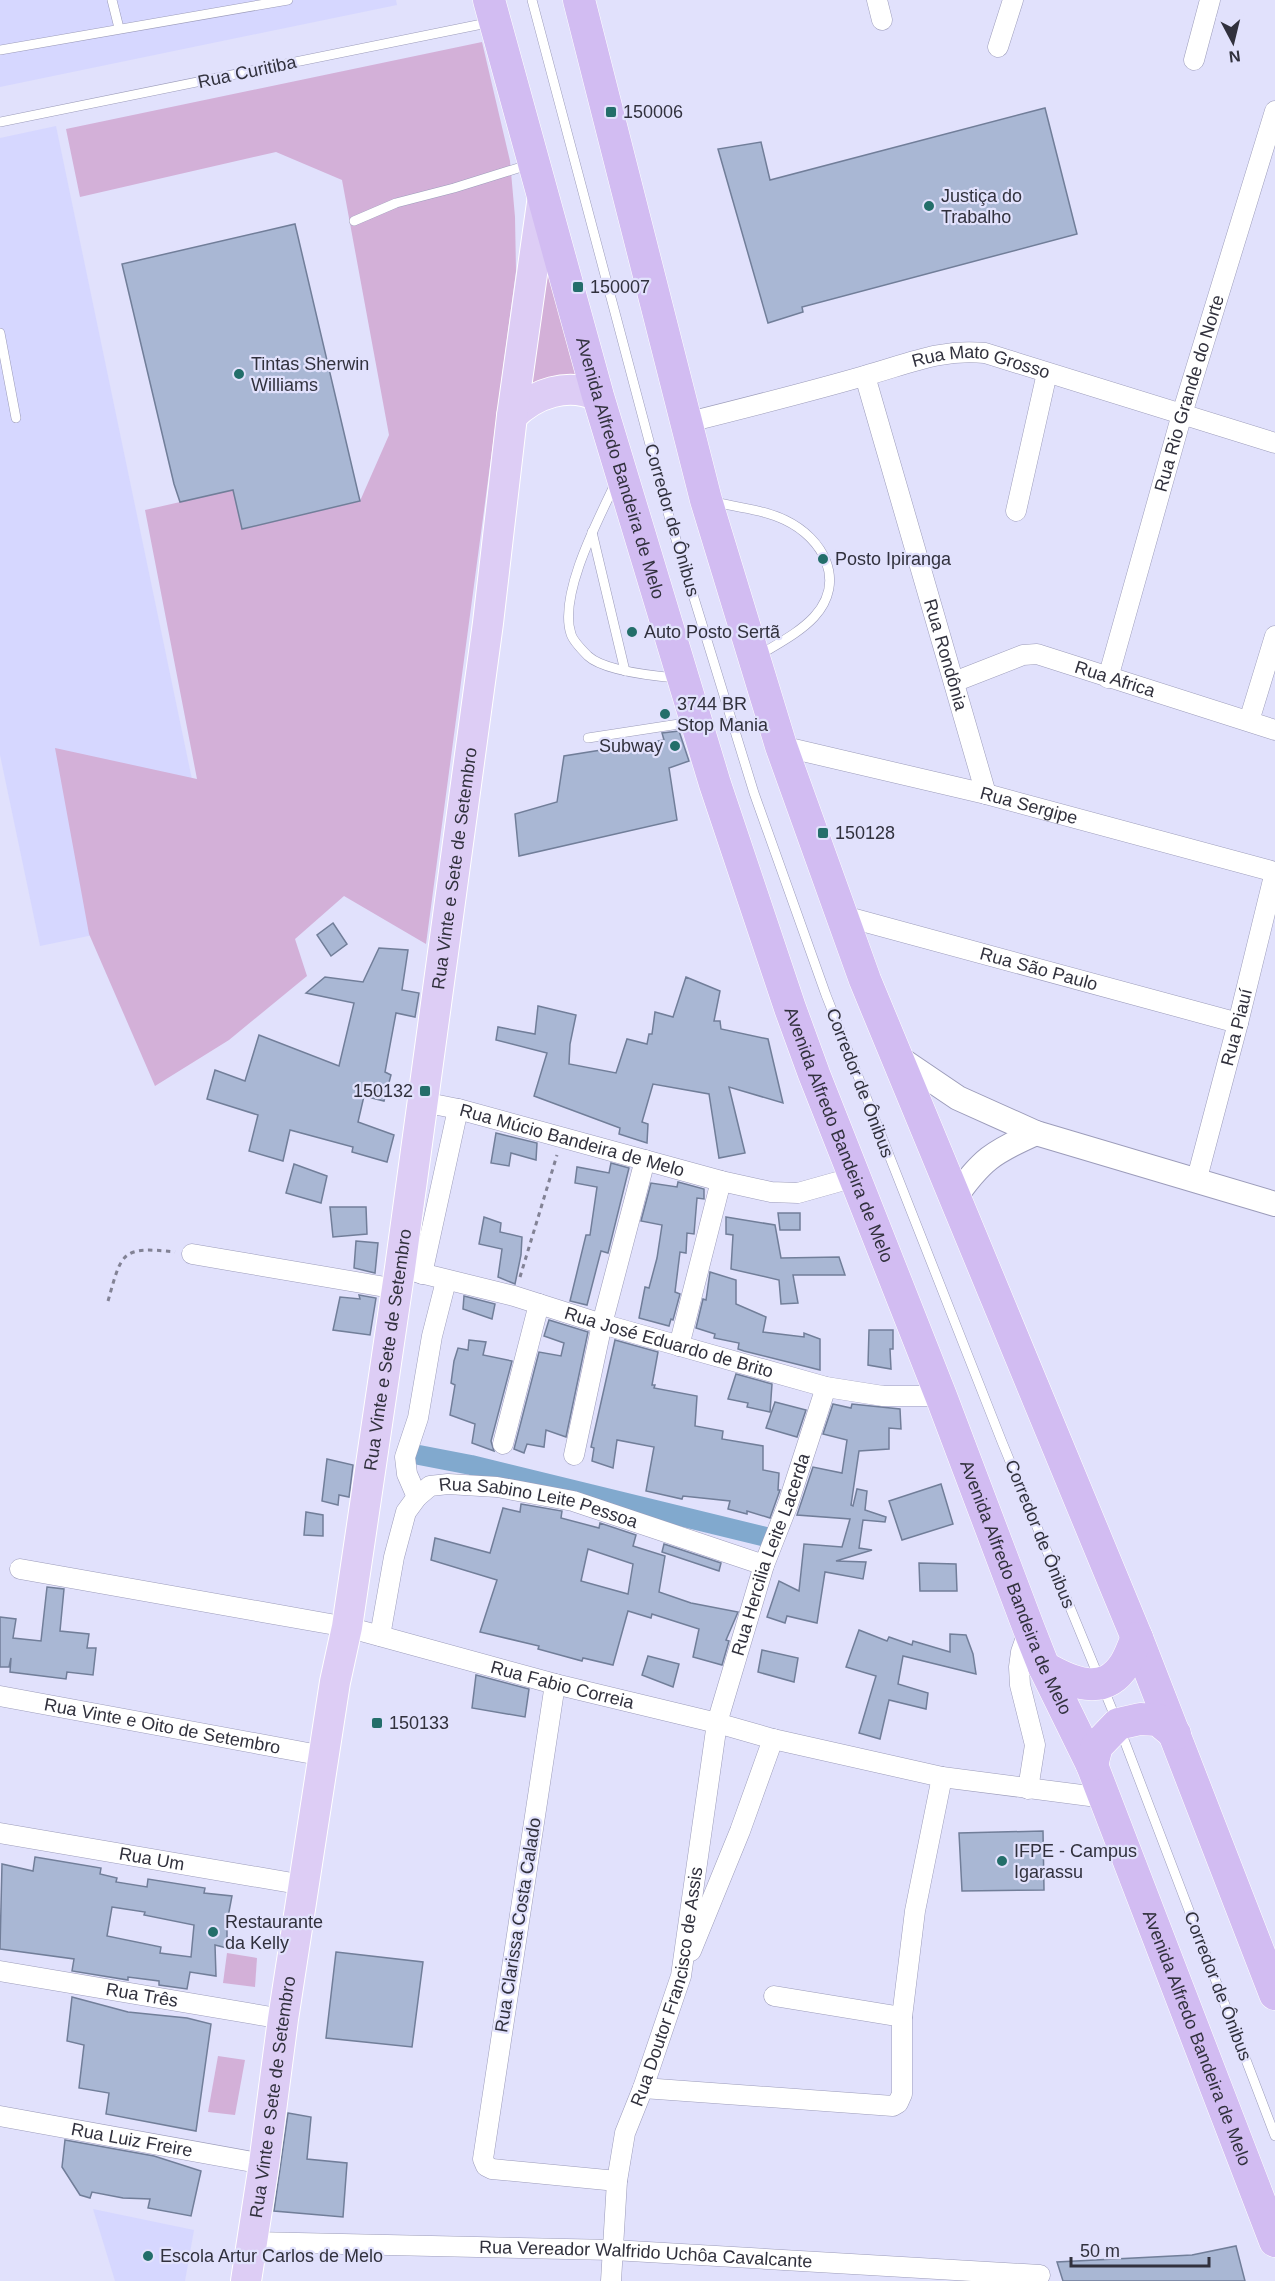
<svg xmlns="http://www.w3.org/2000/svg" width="1275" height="2281" font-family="Helvetica,sans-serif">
<rect width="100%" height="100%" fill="#e1e1fc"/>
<!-- built -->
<g fill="#d6d7ff">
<path d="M 0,0 L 396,0 L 397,5 L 0,87 Z"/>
<path d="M 56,126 L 219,909 L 40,946 L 0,755 L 0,138 Z"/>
<path d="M 93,2209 L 194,2230 L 185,2281 L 115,2281 Z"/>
</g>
<!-- green -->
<g fill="#d3b0d8">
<path d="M 482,42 L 510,161 L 515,217 L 516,271 L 426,944 L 344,896 L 295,939 L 307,976 L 229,1040 L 155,1086 L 89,934 L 55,748 L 197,779 L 145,510 L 233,490 L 243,529 L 360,501 L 389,435 L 342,180 L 276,152 L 80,197 L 66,129 Z"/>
<path d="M 543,220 L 581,379 L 526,398 Z"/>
<path d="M 227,1953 L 257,1958 L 255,1987 L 223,1983 Z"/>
<path d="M 218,2056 L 245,2060 L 235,2115 L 208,2112 Z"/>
</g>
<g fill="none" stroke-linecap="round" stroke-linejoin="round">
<!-- canal -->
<path stroke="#81a9ce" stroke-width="20" d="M 419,1455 L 471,1465 L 770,1538"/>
</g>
<!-- building -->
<g fill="#a9b7d4" stroke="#717e99" stroke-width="1.5" fill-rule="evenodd">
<path d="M 1045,108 L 1077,234 L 802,307 L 803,312 L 768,323 L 718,149 L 761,142 L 770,180 Z"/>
<path d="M 295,224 L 360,501 L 242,529 L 233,490 L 180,502 L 174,484 L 122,264 Z"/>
<path d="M 679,731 L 689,761 L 669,768 L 677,820 L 519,856 L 515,814 L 557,802 L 564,756 L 664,740 L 662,733 Z"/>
<path d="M 333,923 L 347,944 L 331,956 L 317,935 Z"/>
<path d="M 379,948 L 408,950 L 402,990 L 419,993 L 415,1017 L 396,1013 L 385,1072 L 391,1075 L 384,1101 L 364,1096 L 358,1122 L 394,1135 L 387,1162 L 352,1152 L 353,1147 L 290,1130 L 283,1161 L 249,1151 L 258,1115 L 207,1099 L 215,1070 L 245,1081 L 259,1035 L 339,1066 L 354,1003 L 306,993 L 325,977 L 363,982 Z"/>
<path d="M 686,977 L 720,991 L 714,1021 L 720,1021 L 721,1029 L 768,1039 L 783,1103 L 729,1087 L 745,1153 L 719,1158 L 709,1094 L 653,1084 L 642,1122 L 648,1124 L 647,1143 L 619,1134 L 620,1128 L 534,1096 L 547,1053 L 496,1040 L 498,1027 L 535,1034 L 538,1006 L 576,1015 L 570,1044 L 569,1064 L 616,1073 L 627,1039 L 647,1044 L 649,1034 L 652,1034 L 655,1012 L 673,1017 Z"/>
<path d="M 496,1133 L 537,1143 L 536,1160 L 511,1153 L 509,1166 L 491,1163 Z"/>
<path d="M 611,1163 L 629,1168 L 608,1253 L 601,1251 L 587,1305 L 570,1301 L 586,1235 L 590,1235 L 597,1187 L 575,1183 L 577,1167 L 609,1173 Z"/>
<path d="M 294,1164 L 327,1176 L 321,1203 L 286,1193 Z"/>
<path d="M 678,1182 L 704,1189 L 704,1199 L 697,1198 L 694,1234 L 687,1233 L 686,1253 L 680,1252 L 675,1292 L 680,1294 L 673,1320 L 671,1319 L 669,1326 L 639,1318 L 645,1287 L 649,1288 L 657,1258 L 662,1225 L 641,1221 L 651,1183 L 677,1187 Z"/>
<path d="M 330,1207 L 366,1207 L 367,1234 L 333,1237 Z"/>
<path d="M 778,1213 L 800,1213 L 800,1230 L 780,1230 Z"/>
<path d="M 484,1217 L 501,1223 L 500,1232 L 522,1237 L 521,1255 L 515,1284 L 498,1277 L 502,1249 L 479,1244 Z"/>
<path d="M 726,1217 L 775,1225 L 781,1258 L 839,1257 L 845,1275 L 793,1275 L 798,1303 L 781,1304 L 779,1280 L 731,1269 L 733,1235 L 726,1234 Z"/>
<path d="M 356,1241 L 378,1243 L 375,1273 L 354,1268 Z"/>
<path d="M 710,1272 L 736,1280 L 736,1304 L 766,1317 L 763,1332 L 804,1337 L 804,1333 L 820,1339 L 820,1370 L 744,1351 L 738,1349 L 739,1343 L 714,1338 L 715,1334 L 696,1328 L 703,1299 L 706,1300 Z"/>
<path d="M 359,1295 L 376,1298 L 370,1335 L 333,1330 L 340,1297 L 360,1299 Z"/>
<path d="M 464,1296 L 495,1304 L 492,1319 L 463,1309 Z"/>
<path d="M 549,1320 L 588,1332 L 566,1437 L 546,1430 L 544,1447 L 527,1444 L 524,1453 L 514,1449 L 539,1352 L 561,1356 L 564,1343 L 544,1336 Z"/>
<path d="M 869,1330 L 893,1330 L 893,1349 L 890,1349 L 891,1369 L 868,1365 Z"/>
<path d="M 469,1340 L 486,1342 L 483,1355 L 512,1361 L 491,1441 L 494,1451 L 472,1443 L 475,1424 L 450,1415 L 455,1385 L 451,1383 L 454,1361 L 458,1348 L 468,1350 Z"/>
<path d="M 615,1340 L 658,1352 L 652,1385 L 655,1385 L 654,1388 L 697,1396 L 695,1426 L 723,1431 L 722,1439 L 763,1446 L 763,1470 L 779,1473 L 778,1490 L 780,1490 L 770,1518 L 747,1511 L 747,1514 L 728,1509 L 730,1501 L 683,1496 L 682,1499 L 646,1491 L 654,1447 L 617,1440 L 613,1468 L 592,1461 L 594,1448 L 591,1447 Z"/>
<path d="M 736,1374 L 772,1384 L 770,1412 L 747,1407 L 748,1403 L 728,1399 Z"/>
<path d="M 775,1402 L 806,1410 L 797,1437 L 766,1428 Z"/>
<path d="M 833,1404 L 851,1408 L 852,1404 L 900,1409 L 901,1429 L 889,1428 L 889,1449 L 859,1451 L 851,1505 L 853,1506 L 857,1489 L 867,1491 L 865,1510 L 886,1517 L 885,1522 L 863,1520 L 859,1548 L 872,1550 L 836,1561 L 866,1562 L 863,1579 L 825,1572 L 817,1623 L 787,1616 L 785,1623 L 767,1617 L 779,1581 L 799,1591 L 804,1544 L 842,1547 L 850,1519 L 797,1515 L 813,1467 L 842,1473 L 847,1440 L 823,1434 Z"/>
<path d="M 327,1459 L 353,1465 L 349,1497 L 339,1495 L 338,1505 L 322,1501 Z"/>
<path d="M 941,1484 L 953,1524 L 902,1540 L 889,1501 Z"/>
<path d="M 521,1504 L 562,1511 L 561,1518 L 599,1528 L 600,1523 L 636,1535 L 633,1546 L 665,1556 L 659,1592 L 691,1603 L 738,1612 L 726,1640 L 729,1641 L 722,1665 L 693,1657 L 699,1629 L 652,1614 L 651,1618 L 628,1611 L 613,1665 L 583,1658 L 582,1661 L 538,1649 L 539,1646 L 480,1632 L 497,1580 L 431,1560 L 435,1538 L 490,1553 L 503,1508 L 520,1512 ZM 588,1549 L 633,1564 L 628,1594 L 581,1581 Z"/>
<path d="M 306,1512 L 323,1515 L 323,1536 L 304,1535 Z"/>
<path d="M 664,1544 L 721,1563 L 719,1571 L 662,1552 Z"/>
<path d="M 919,1563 L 956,1564 L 957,1591 L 920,1591 Z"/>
<path d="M 47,1587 L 64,1589 L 60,1631 L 89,1634 L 87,1648 L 96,1648 L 93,1675 L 67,1672 L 66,1679 L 10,1672 L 11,1658 L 9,1667 L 0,1667 L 0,1617 L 16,1619 L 13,1638 L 41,1641 Z"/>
<path d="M 859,1630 L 887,1641 L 889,1637 L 912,1645 L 913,1641 L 950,1652 L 950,1634 L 966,1635 L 973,1654 L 976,1674 L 903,1656 L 898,1684 L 928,1693 L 926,1709 L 889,1700 L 880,1739 L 859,1733 L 876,1676 L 846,1667 Z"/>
<path d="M 762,1650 L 798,1658 L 794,1682 L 758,1672 Z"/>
<path d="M 648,1656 L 679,1664 L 673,1687 L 642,1675 Z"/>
<path d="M 476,1675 L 529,1689 L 525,1717 L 472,1708 Z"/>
<path d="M 1043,1831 L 1044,1890 L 962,1891 L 959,1833 Z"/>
<path d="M 35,1857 L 101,1868 L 100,1874 L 117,1878 L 116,1882 L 147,1887 L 148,1879 L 205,1888 L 204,1893 L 232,1896 L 227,1922 L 227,1948 L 215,1945 L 216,1976 L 190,1972 L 187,1989 L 159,1985 L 159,1981 L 128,1977 L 128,1980 L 72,1971 L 74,1959 L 0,1949 L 2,1864 L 33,1871 ZM 112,1907 L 145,1912 L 144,1915 L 194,1925 L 191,1957 L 160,1953 L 161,1947 L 107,1936 Z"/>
<path d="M 336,1952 L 423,1962 L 412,2047 L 326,2038 Z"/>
<path d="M 72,1997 L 128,2012 L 187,2018 L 211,2024 L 196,2131 L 106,2114 L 109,2093 L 79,2088 L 84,2045 L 67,2041 Z"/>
<path d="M 288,2113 L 311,2117 L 307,2159 L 347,2163 L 343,2217 L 274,2211 Z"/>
<path d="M 65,2140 L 154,2156 L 201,2171 L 191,2216 L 148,2208 L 150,2199 L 123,2198 L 92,2192 L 90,2198 L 80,2195 L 62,2167 Z"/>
<path d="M 1236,2246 L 1245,2281 L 1063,2281 L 1057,2262 L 1192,2255 Z"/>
</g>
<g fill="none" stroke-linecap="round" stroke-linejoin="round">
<!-- service casing -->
<g stroke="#9c9cba" stroke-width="10">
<g id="service">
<path d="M 112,0 L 119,28"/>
<path d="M 532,0 L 670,520 L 754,793 L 826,995 L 1002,1442 L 1118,1724 L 1275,2136"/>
<path d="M 0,50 L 288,0"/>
<path d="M 0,122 L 492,22"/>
<path d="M 354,221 L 396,203 L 454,188 L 531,164"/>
<path d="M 0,333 L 16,418"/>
<path d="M 616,482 C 599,518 558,595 571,634 C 573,641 583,651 588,656 C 604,671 654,676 676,678"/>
<path d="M 714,502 C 737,507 764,510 785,520 C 823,538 847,581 814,617 C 799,633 777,644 758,656"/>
<path d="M 592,532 L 625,671"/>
<path d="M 588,738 L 692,722"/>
</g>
</g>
<!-- minor casing -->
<g stroke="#9c9cba" stroke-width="21">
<g id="minor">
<path d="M 877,0 L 882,20"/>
<path d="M 998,47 L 1013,0"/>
<path d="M 1194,60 L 1210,0"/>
<path id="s1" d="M 865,376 L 986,794"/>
<path id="s2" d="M 685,423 C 745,408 805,393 864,376 C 905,365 941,348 985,353 L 1275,443"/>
<path d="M 1016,511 L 1047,373"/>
<path id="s3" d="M 1108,678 L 1182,414 L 1275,111"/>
<path id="s4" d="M 954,682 L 1023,655 L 1037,654 L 1275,730"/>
<path d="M 1249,721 L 1275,636"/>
<path id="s5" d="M 781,746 L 986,794 L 1275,872"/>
<path id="s6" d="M 840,915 L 1238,1023"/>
<path id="s7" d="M 423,1102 L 458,1109 L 721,1181 L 771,1192 L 798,1193 L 855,1177"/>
<path id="s8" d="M 1196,1182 L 1238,1023 L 1275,872"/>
<path d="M 192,1254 L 397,1289"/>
<path id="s9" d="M 400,1268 L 514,1296 L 602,1324 L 826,1387 L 883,1396 L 941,1396"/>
<path d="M 422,1274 L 458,1109"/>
<path d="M 679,1346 L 721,1181"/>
<path d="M 503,1444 L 539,1304"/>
<path d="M 574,1455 L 602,1324 L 645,1160"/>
<path d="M 417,1497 L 407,1474 L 405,1457 L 418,1418 L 432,1336 L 446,1281"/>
<path id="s10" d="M 20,1569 L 347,1627 L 555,1684 L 717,1723 L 773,1739 L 942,1777 L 1105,1798"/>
<path id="s11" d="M 380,1636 L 394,1557 L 406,1512 L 417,1497 L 430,1486 L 448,1484 L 497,1487 L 573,1501 L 764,1565"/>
<path d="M 555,1684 L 483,2159 L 486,2166 L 492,2169 L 617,2181"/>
<path id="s12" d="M 0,1696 L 324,1756"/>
<path d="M 1028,1789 L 1035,1745 L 1020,1685 L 1019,1667 L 1021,1652 L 1029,1629"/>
<path id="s13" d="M 0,1833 L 304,1885"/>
<path d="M 691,1951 L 740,1831 L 773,1739"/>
<path id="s14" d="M 0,1971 L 283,2019"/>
<path d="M 774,1996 L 902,2017"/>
<path d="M 643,2088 L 893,2106 L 898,2103 L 902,2094 L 902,2017 L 915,1911 L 942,1777"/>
<path id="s15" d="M 0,2116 L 264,2164"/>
<path id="s16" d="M 252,2242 L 613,2250 L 1040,2275"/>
<path id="s17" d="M 611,2281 L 617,2181 L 625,2133 L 643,2088 L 681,1976 L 717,1723 L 764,1565 L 788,1504 L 826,1387"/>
</g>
</g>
<!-- tertiary casing -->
<g stroke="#9c9cba" stroke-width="26">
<g id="tertiary">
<path d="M 896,1056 L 958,1098 L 1036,1133 L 1275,1204"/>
<path d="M 954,1199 C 981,1160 993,1152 1036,1133"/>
</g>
</g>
<!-- primary casing -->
<g stroke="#fff" stroke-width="32">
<g id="primary">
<path d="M 512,416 C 535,393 568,382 598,396"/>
<path id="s18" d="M 246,2281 L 264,2164 L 283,2019 L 335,1682 L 347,1627 L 400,1268 L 488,623 L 512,416 L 543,196"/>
</g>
</g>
<!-- trunk casing -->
<g stroke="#fff" stroke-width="33">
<g id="trunk">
<path id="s19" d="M 489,0 L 598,396 L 715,784 L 790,1008 L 814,1074 L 941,1396 L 1029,1629 L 1044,1667 L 1092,1765 L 1275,2241"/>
<path d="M 579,0 L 706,500 L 781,746 L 865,980 L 1137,1638 L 1275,1994"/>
<path d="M 1044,1667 C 1070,1682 1104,1698 1125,1664 C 1130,1656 1133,1646 1137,1638"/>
<path d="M 1092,1765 L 1097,1746 L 1118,1724 L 1140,1719 L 1158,1720 L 1175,1734"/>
</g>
</g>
<!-- path -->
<g stroke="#828295" stroke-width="3" stroke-dasharray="4.5 4.5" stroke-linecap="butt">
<path d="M 520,1277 L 557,1155"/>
<path d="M 108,1301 C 122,1252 121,1246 175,1252"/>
</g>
<!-- service -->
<use href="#service" stroke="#fff" stroke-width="9"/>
<!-- minor -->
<use href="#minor" stroke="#fff" stroke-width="20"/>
<!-- tertiary -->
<use href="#tertiary" stroke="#fff" stroke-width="24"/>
<!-- primary -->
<use href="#primary" stroke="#ddcdf5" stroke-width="30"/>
<!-- trunk -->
<use href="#trunk" stroke="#d2bcf2" stroke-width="32"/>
</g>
<!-- markers -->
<g fill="#236e6a" stroke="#e1e1fc" stroke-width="2">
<rect x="605" y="106" width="12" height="12" rx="3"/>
<circle cx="929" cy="206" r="6"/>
<rect x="572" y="281" width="12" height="12" rx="3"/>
<circle cx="239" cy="374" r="6"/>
<circle cx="823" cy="559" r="6"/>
<circle cx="632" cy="632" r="6"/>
<circle cx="665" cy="714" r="6"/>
<circle cx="675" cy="746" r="6"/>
<rect x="817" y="827" width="12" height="12" rx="3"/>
<rect x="419" y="1085" width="12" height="12" rx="3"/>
<rect x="371" y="1717" width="12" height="12" rx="3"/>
<circle cx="1002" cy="1861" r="6"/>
<circle cx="213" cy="1932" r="6"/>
<circle cx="148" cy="2256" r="6"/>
</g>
<g text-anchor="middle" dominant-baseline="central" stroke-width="4.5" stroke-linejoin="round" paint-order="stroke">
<!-- street labels -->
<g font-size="18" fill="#31313d" stroke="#e1e1fc">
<text transform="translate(247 72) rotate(-12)">Rua Curitiba</text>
<text stroke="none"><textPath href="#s2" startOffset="306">Rua Mato Grosso</textPath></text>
<text stroke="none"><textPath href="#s3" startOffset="296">Rua Rio Grande do Norte</textPath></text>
<text stroke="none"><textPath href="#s19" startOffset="486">Avenida Alfredo Bandeira de Melo</textPath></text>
<text transform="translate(672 520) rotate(74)">Corredor de Ônibus</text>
<text stroke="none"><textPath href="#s1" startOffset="290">Rua Rondônia</textPath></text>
<text stroke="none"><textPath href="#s4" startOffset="170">Rua Africa</textPath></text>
<text stroke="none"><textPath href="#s5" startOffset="255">Rua Sergipe</textPath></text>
<text stroke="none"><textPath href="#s18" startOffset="1428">Rua Vinte e Sete de Setembro</textPath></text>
<text stroke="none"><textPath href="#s6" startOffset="206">Rua São Paulo</textPath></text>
<text stroke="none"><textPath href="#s8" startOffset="160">Rua Piauí</textPath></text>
<text transform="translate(860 1083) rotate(69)">Corredor de Ônibus</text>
<text stroke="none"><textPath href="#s19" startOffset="1188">Avenida Alfredo Bandeira de Melo</textPath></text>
<text stroke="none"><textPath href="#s7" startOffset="154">Rua Múcio Bandeira de Melo</textPath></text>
<text stroke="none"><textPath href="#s9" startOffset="279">Rua José Eduardo de Brito</textPath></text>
<text stroke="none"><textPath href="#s18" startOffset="942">Rua Vinte e Sete de Setembro</textPath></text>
<text stroke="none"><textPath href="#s11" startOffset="273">Rua Sabino Leite Pessoa</textPath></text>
<text transform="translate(1040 1534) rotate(68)">Corredor de Ônibus</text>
<text stroke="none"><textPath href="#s17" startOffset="748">Rua Hercilia Leite Lacerda</textPath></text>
<text stroke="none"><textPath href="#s19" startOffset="1674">Avenida Alfredo Bandeira de Melo</textPath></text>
<text stroke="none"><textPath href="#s10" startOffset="555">Rua Fabio Correia</textPath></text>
<text stroke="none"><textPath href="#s12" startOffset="165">Rua Vinte e Oito de Setembro</textPath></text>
<text stroke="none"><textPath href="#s13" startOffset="154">Rua Um</textPath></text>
<text transform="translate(518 1925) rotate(-81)">Rua Clarissa Costa Calado</text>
<text transform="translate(1218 1986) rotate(69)">Corredor de Ônibus</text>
<text stroke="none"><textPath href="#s17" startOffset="302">Rua Doutor Francisco de Assis</textPath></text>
<text stroke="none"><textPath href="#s14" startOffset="144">Rua Três</textPath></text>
<text stroke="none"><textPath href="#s19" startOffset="2160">Avenida Alfredo Bandeira de Melo</textPath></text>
<text stroke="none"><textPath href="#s18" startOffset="186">Rua Vinte e Sete de Setembro</textPath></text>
<text stroke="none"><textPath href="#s15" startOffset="134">Rua Luiz Freire</textPath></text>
<text stroke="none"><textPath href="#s16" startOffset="394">Rua Vereador Walfrido Uchôa Cavalcante</textPath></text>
</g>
<!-- poi labels -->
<g font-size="18" fill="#31313d" stroke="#e1e1fc" text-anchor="start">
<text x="623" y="112">150006</text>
<text x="941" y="196">Justiça do<tspan x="941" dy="21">Trabalho</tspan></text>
<text x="590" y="287">150007</text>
<text x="251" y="364">Tintas Sherwin<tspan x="251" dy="21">Williams</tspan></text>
<text x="835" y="559">Posto Ipiranga</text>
<text x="644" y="632">Auto Posto Sertã</text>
<text x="677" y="704">3744 BR<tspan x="677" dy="21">Stop Mania</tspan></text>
<text x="663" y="746" text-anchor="end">Subway</text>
<text x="835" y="833">150128</text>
<text x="413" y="1091" text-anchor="end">150132</text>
<text x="389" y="1723">150133</text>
<text x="1014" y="1851">IFPE - Campus<tspan x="1014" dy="21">Igarassu</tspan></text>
<text x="225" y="1922">Restaurante<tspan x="225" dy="21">da Kelly</tspan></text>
<text x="160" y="2256">Escola Artur Carlos de Melo</text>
</g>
</g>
<!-- north arrow -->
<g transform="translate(1233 42) rotate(173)" stroke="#e1e1fc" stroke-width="4.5" paint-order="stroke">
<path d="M0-4.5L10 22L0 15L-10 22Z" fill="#31313d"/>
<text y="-9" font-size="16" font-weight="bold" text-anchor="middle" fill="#31313d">N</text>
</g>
<!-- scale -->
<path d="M1071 2257v9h138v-9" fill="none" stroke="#31313d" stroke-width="3"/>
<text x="1080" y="2257" font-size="18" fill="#31313d" stroke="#e1e1fc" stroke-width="4.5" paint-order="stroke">50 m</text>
</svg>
